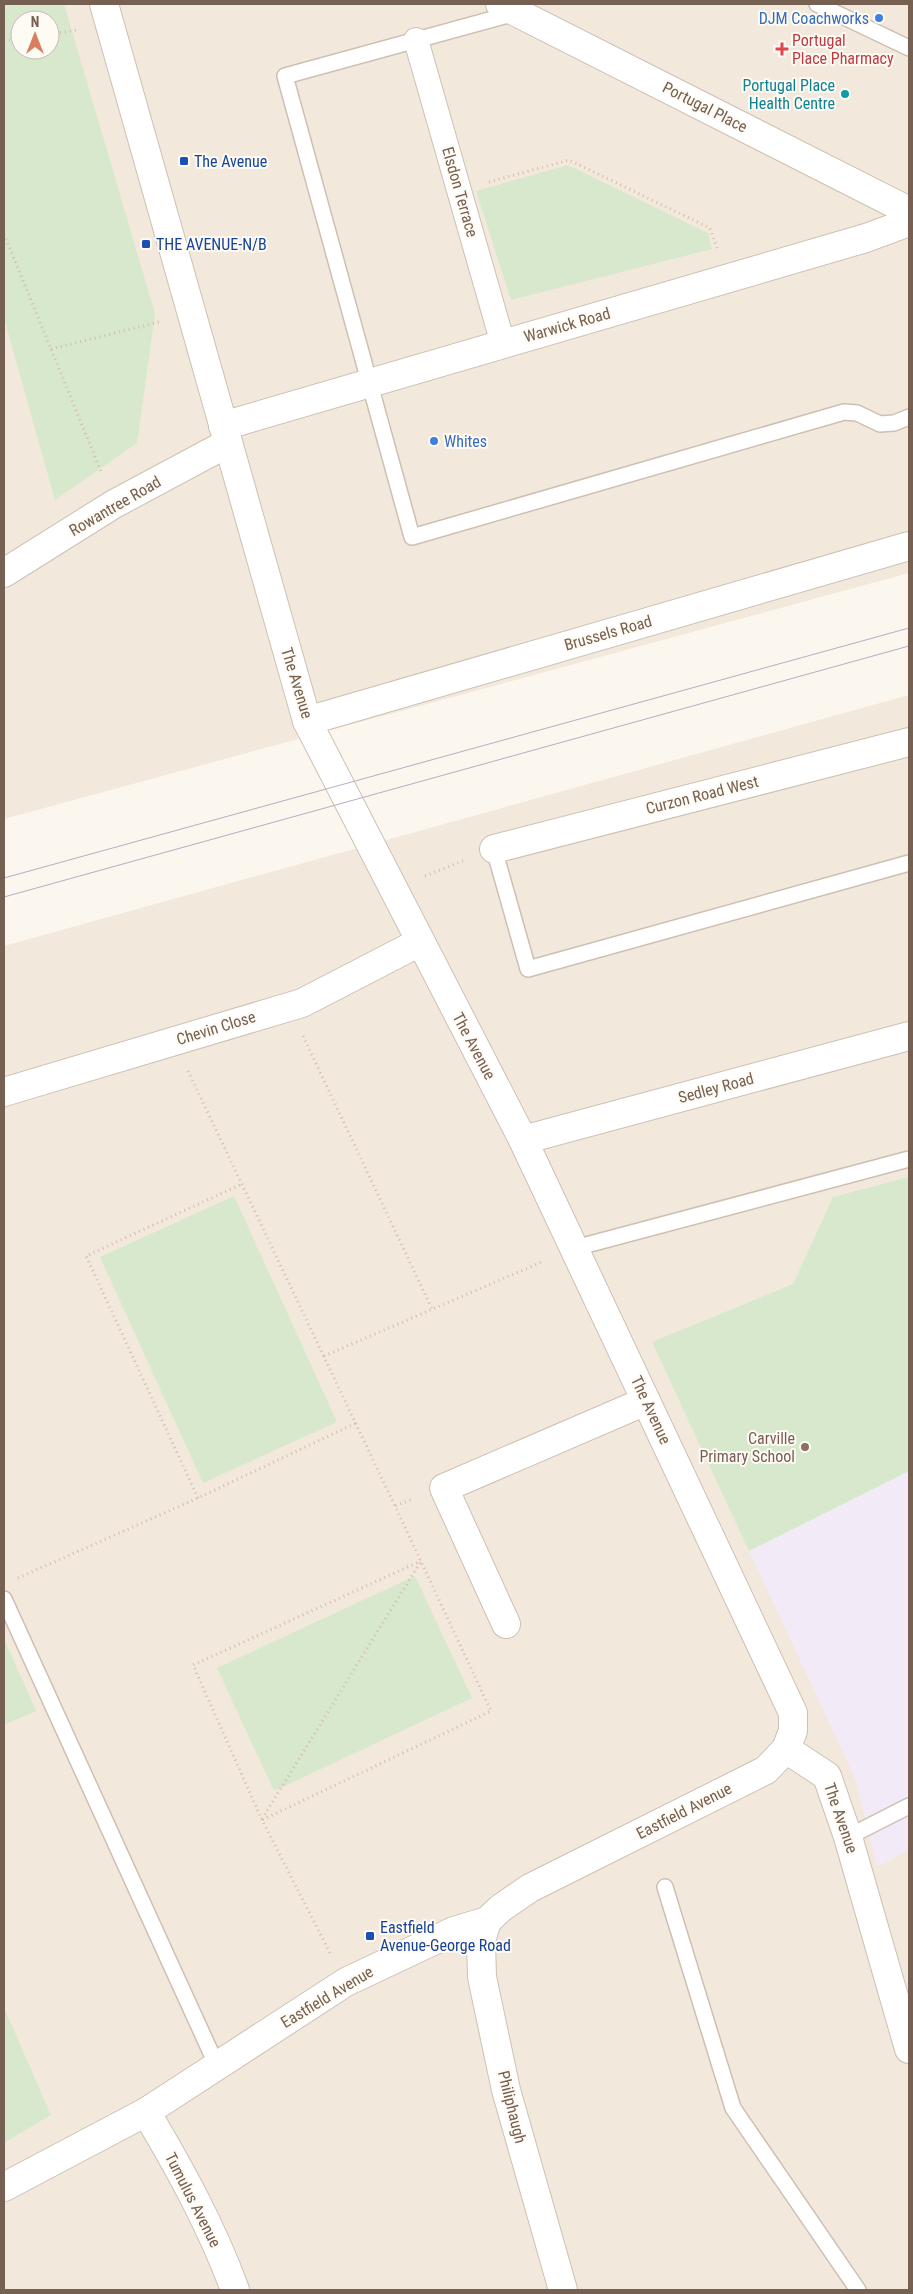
<svg xmlns="http://www.w3.org/2000/svg" width="913" height="2294" font-family="'Roboto Condensed',sans-serif">
<rect width="100%" height="100%" fill="#fbf6ee"/>
<!-- residential -->
<g fill="#f2e9dc" fill-rule="evenodd">
<path d="M 4,4 L 909,4 L 909,573 L 4,819 ZM 20,20 L 50,20 L 50,50 L 20,50 Z"/>
<path d="M 909,695 L 909,2290 L 4,2290 L 4,2143 L 51,2115 L 4,2007 L 4,946 Z"/>
</g>
<!-- education -->
<path fill="#f3eaf8" d="M 909,1177 L 909,1850 L 877,1867 L 855,1778 L 652,1342 L 793,1284 L 833,1197 Z"/>
<!-- green -->
<g fill="#d7e8cc" fill-rule="evenodd">
<path d="M 4,4 L 64,4 L 155,314 L 137,443 L 55,500 L 4,318 ZM 20,20 L 50,20 L 50,50 L 20,50 Z"/>
<path d="M 568,165 L 708,233 L 712,249 L 511,300 L 476,191 Z"/>
<path d="M 909,1177 L 909,1471 L 749,1551 L 652,1342 L 793,1284 L 833,1197 Z"/>
<path d="M 234,1196 L 337,1422 L 203,1483 L 100,1257 Z"/>
<path d="M 415,1576 L 472,1698 L 274,1791 L 217,1668 Z"/>
<path d="M 4,1639 L 36,1711 L 4,1725 Z"/>
<path d="M 4,2007 L 51,2115 L 4,2143 Z"/>
</g>
<g fill="none" stroke-linecap="round" stroke-linejoin="round">
<!-- service casing -->
<g stroke="#cdc0b3" stroke-width="18">
<g id="service">
<path d="M 817,4 L 909,48"/>
<path d="M 515,13 L 285,76 L 412,537 L 844,412 L 857,413 L 880,424 L 894,423 L 909,417"/>
<path d="M 494,849 L 528,969 L 909,863"/>
<path d="M 575,1248 L 909,1159"/>
<path d="M 4,1599 L 217,2066"/>
<path d="M 848,1837 L 909,1806"/>
<path d="M 665,1887 L 733,2108 L 858,2290"/>
</g>
</g>
<!-- pedestrian casing -->
<g stroke="#cdc0b3" stroke-width="26">
<path id="pedestrian" d="M 416,40 L 503,344"/>
</g>
<!-- minor casing -->
<g stroke="#cdc0b3" stroke-width="30">
<g id="minor">
<path d="M 104,4 L 307,721 L 523,1140 L 793,1713 L 793,1731 L 786,1749 L 827,1776 L 848,1837 L 909,2049"/>
<path d="M 500,4 L 909,211"/>
<path d="M 223,426 L 866,238 L 909,222"/>
<path d="M 4,573 L 114,504 L 228,443"/>
<path d="M 307,721 L 909,546"/>
<path d="M 494,849 L 909,742"/>
<path d="M 4,1092 L 302,1003 L 420,942"/>
<path d="M 523,1140 L 909,1036"/>
<path d="M 506,1624 L 444,1488 L 646,1401"/>
<path d="M 487,1921 L 481,1941 L 482,1977 L 506,2090 L 563,2290"/>
<path d="M 146,2112 C 180,2169 212,2227 235,2290"/>
<path d="M 4,2187 L 146,2112 L 346,1982 L 454,1931 L 487,1921 L 501,1908 L 530,1888 L 766,1770 L 786,1749"/>
</g>
</g>
<!-- path -->
<g stroke="#d4bcaa" stroke-width="3" stroke-dasharray="1 4" stroke-linecap="butt">
<path d="M 50,34 L 77,30"/>
<path d="M 4,41 L 20,38"/>
<path d="M 489,182 L 569,160 L 710,228 L 717,248"/>
<path d="M 4,234 L 102,474"/>
<path d="M 51,349 L 159,322"/>
<path d="M 425,876 L 463,861"/>
<path d="M 303,1036 L 432,1309"/>
<path d="M 188,1071 L 395,1506"/>
<path d="M 324,1356 L 544,1261"/>
<path d="M 198,1498 L 86,1256 L 242,1184"/>
<path d="M 18,1578 L 198,1498 L 356,1423"/>
<path d="M 262,1819 L 421,1561"/>
<path d="M 262,1820 L 193,1665 L 421,1561"/>
<path d="M 330,1953 L 262,1820 L 491,1711 L 395,1506 L 413,1499"/>
</g>
<!-- service -->
<use href="#service" stroke="#fff" stroke-width="15"/>
<!-- pedestrian -->
<use href="#pedestrian" stroke="#fff" stroke-width="24"/>
<!-- minor -->
<use href="#minor" stroke="#fff" stroke-width="28"/>
<!-- tram -->
<g stroke="#baabc6" stroke-width="1">
<path d="M 4,878 L 909,628"/>
<path d="M 4,897 L 909,646"/>
</g>
</g>
<!-- markers -->
<g fill="#3f7fe0" stroke="#fefaf4" stroke-width="2">
<circle cx="879" cy="18" r="5"/>
<circle cx="434" cy="441" r="5"/>
</g>
<path fill="#e0444e" stroke="#fefaf4" stroke-width="2" d="M779.5 41.5h5v5h5v5h-5v5h-5v-5h-5v-5h5z"/>
<circle fill="#0f9aa8" stroke="#fefaf4" stroke-width="2" cx="845" cy="94" r="5"/>
<g fill="#1a4fb4" stroke="#fefaf4" stroke-width="2">
<rect x="179" y="156" width="10" height="10" rx="2.5"/>
<rect x="141" y="239" width="10" height="10" rx="2.5"/>
<rect x="365" y="1931" width="10" height="10" rx="2.5"/>
</g>
<circle fill="#8d6e63" stroke="#fefaf4" stroke-width="2" cx="805" cy="1447" r="5"/>
<g text-anchor="middle" dominant-baseline="central" stroke-width="4" stroke-linejoin="round" paint-order="stroke">
<!-- shop labels -->
<g font-size="16" fill="#366cbe" stroke="#fefaf4" text-anchor="end">
<text x="869" y="18">DJM Coachworks</text>
<text x="444" y="441" text-anchor="start">Whites</text>
</g>
<!-- health labels -->
<g font-size="16" fill="#be3a42" stroke="#fefaf4" text-anchor="start">
<text x="792" y="40">Portugal<tspan x="792" dy="18">Place Pharmacy</tspan></text>
</g>
<!-- culture labels -->
<g font-size="16" fill="#0d838f" stroke="#fefaf4" text-anchor="end">
<text x="835" y="85">Portugal Place<tspan x="835" dy="18">Health Centre</tspan></text>
</g>
<!-- street labels -->
<g font-size="16" fill="#756051" stroke="#fefaf4">
<text transform="translate(705 107) rotate(27)">Portugal Place</text>
<text transform="translate(460 192) rotate(74)">Elsdon Terrace</text>
<text transform="translate(567 325) rotate(-16)">Warwick Road</text>
<text transform="translate(115 506) rotate(-30)">Rowantree Road</text>
<text transform="translate(608 633) rotate(-16)">Brussels Road</text>
<text transform="translate(297 683) rotate(73)">The Avenue</text>
<text transform="translate(702 795) rotate(-14)">Curzon Road West</text>
<text transform="translate(216 1028) rotate(-17)">Chevin Close</text>
<text transform="translate(474 1046) rotate(62)">The Avenue</text>
<text transform="translate(716 1088) rotate(-15)">Sedley Road</text>
<text transform="translate(651 1410) rotate(65)">The Avenue</text>
<text transform="translate(684 1811) rotate(-27)">Eastfield Avenue</text>
<text transform="translate(841 1818) rotate(71)">The Avenue</text>
<text transform="translate(327 1997) rotate(-31)">Eastfield Avenue</text>
<text transform="translate(512 2107) rotate(76)">Philiphaugh</text>
<text transform="translate(193 2200) rotate(63)">Tumulus Avenue</text>
</g>
<!-- transit labels -->
<g font-size="16" fill="#164399" stroke="#fefaf4" text-anchor="start">
<text x="194" y="161">The Avenue</text>
<text x="156" y="244">THE AVENUE-N/B</text>
<text x="380" y="1927">Eastfield<tspan x="380" dy="18">Avenue-George Road</tspan></text>
</g>
<!-- education labels -->
<g font-size="16" fill="#785e54" stroke="#fefaf4" text-anchor="end">
<text x="795" y="1438">Carville<tspan x="795" dy="18">Primary School</tspan></text>
</g>
</g>
<!-- border -->
<rect width="913" height="2294" fill="none" stroke="#756051" stroke-width="10"/>
<!-- north arrow -->
<g transform="translate(35 35)"><circle r="24" fill="#fefaf4" stroke="#c7bcb3"/>
<path d="M0-4L9 19L0 12L-9 19Z" fill="#d87f60"/>
<text y="-8" font-size="14" font-weight="bold" text-anchor="middle" fill="#756051">N</text>
</g>
</svg>
